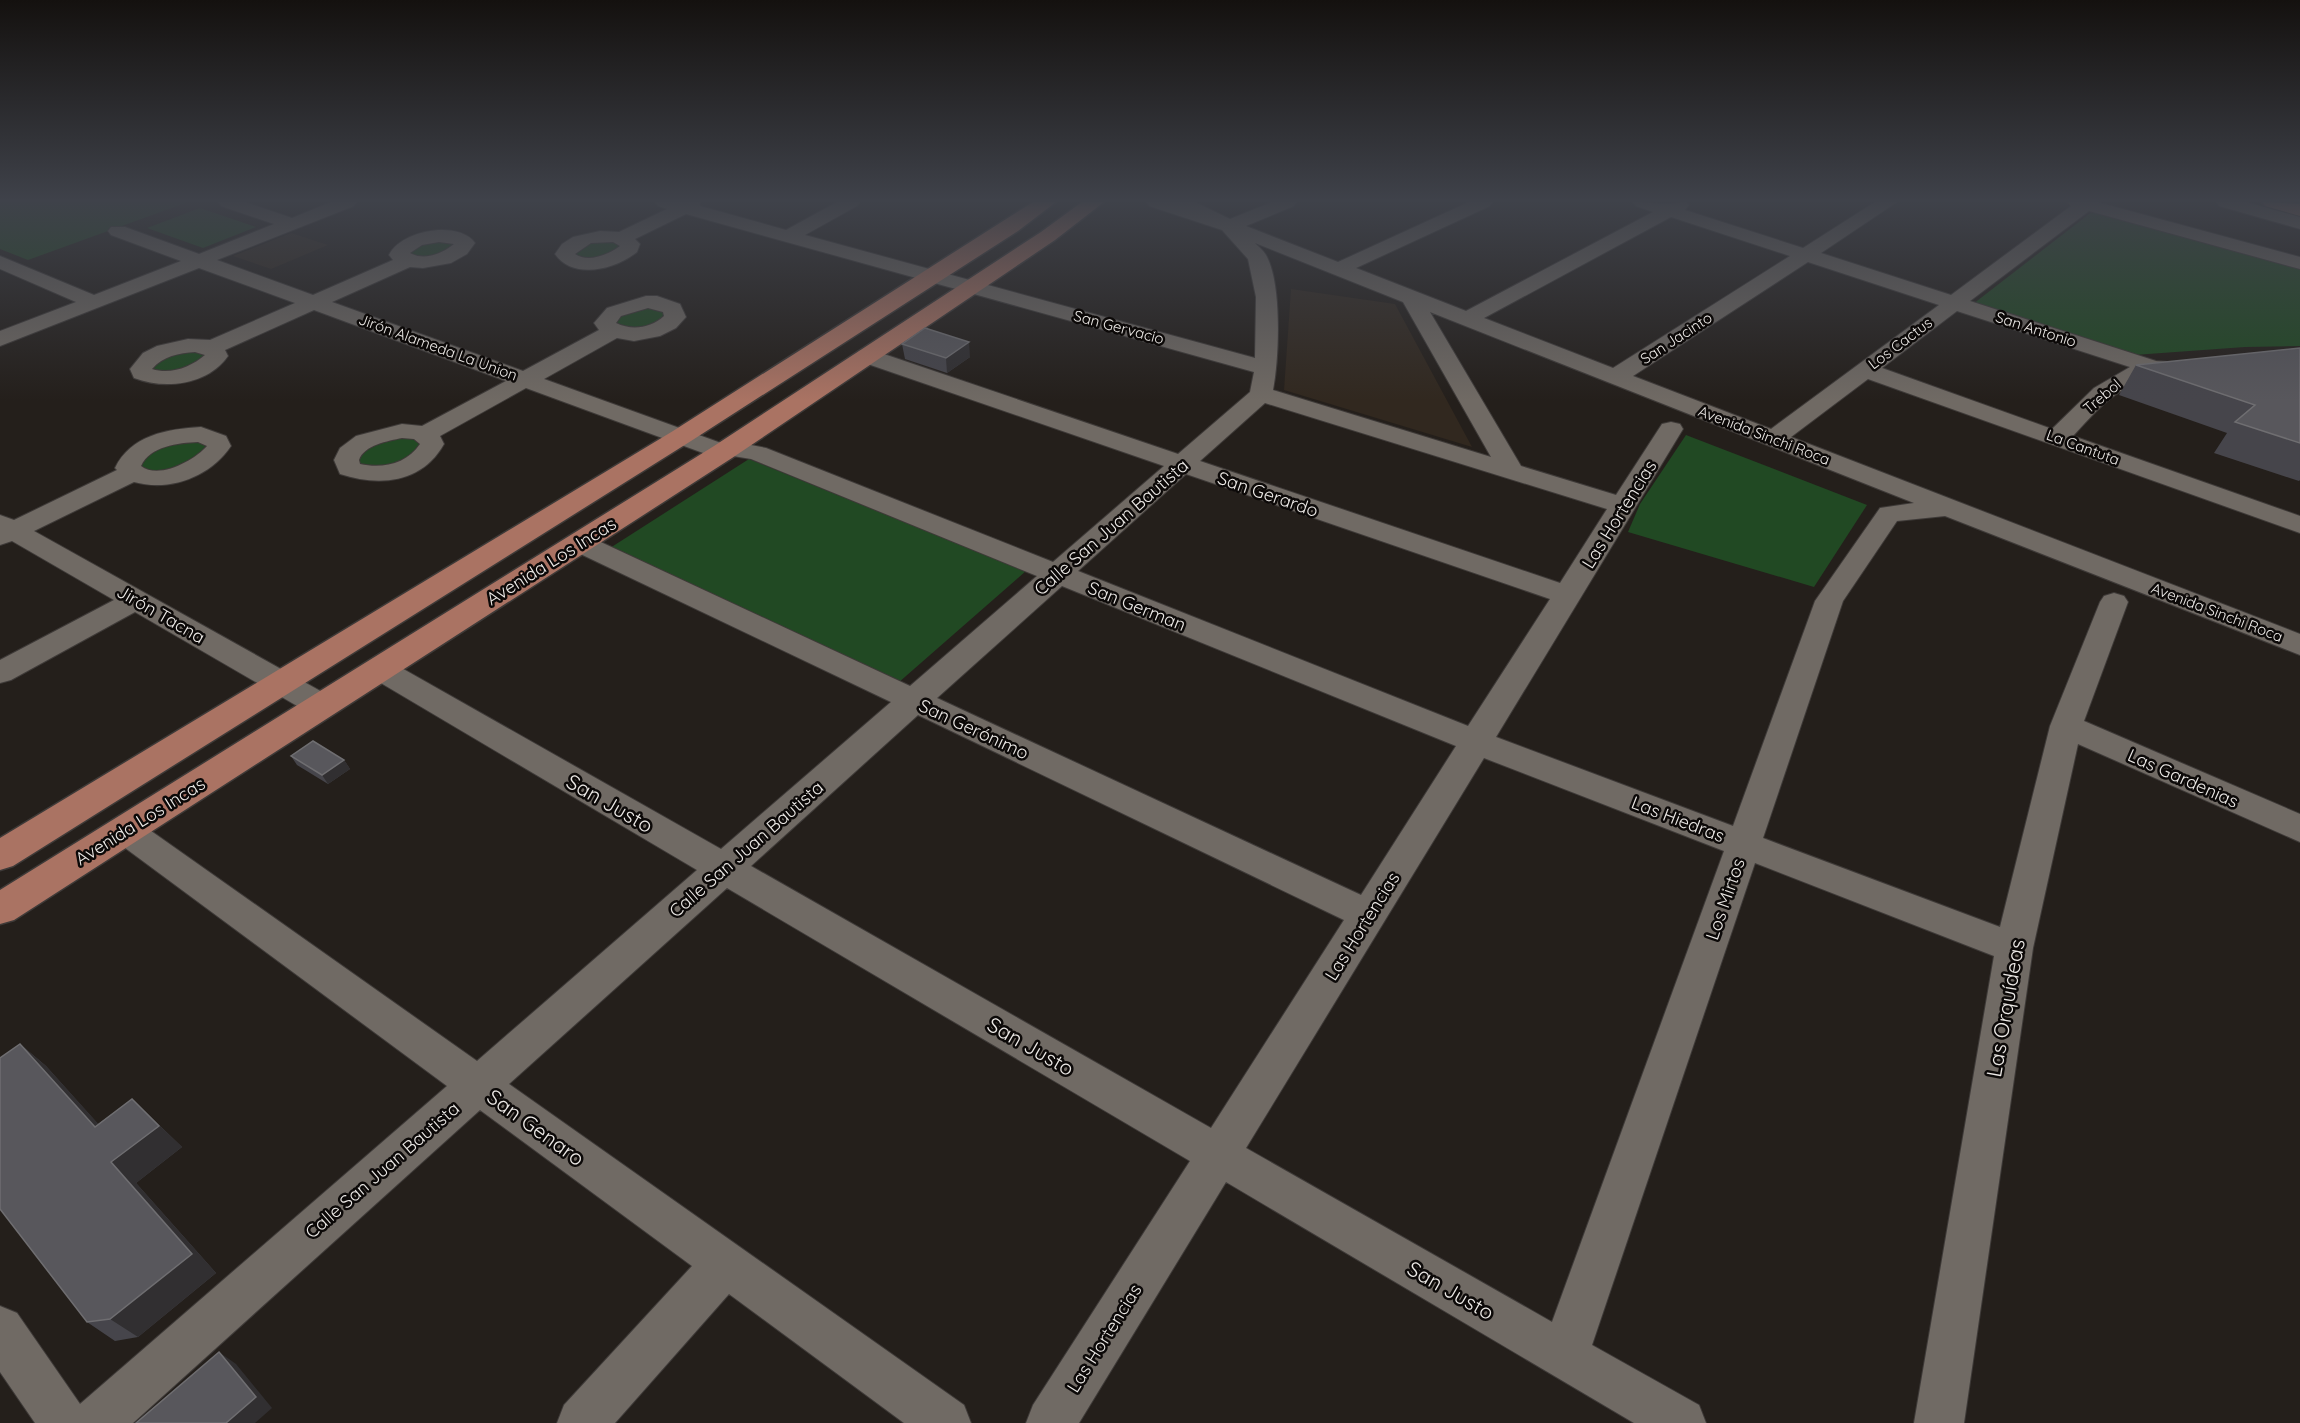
<svg xmlns="http://www.w3.org/2000/svg" width="2300" height="1423" font-family="Quicksand,sans-serif">
<rect width="100%" height="100%" fill="#241f1b"/>
<!-- built -->
<g fill="#31281f">
<path d="M 291,233 L 328,245 L 271,269 L 233,256 Z"/>
<path d="M 1291,289 L 1395,304 L 1472,447 L 1284,390 Z"/>
</g>
<!-- green -->
<g fill="#214923">
<path d="M 0,202 L 188,202 L 28,260 L 0,249 Z"/>
<path d="M 200,208 L 256,227 L 203,248 L 147,228 Z"/>
<path d="M 2093,211 L 2300,266 L 2300,346 L 2245,347 L 2134,355 L 1973,304 Z"/>
<path d="M 607,238 L 624,244 L 609,258 L 577,259 L 571,250 L 575,247 Z"/>
<path d="M 426,240 L 458,244 L 441,256 L 411,258 L 407,249 Z"/>
<path d="M 658,307 L 669,316 L 645,329 L 616,326 L 615,319 L 625,311 Z"/>
<path d="M 185,349 L 208,355 L 185,371 L 152,372 L 149,366 Z"/>
<path d="M 1686,435 L 1867,505 L 1814,587 L 1628,532 L 1640,504 Z"/>
<path d="M 394,436 L 421,440 L 419,455 L 379,470 L 357,464 L 358,453 Z"/>
<path d="M 201,440 L 209,447 C 207,451 204,456 200,459 C 187,466 154,477 142,466 L 141,461 L 161,446 Z"/>
<path d="M 749,459 L 1026,571 L 898,683 L 610,548 Z"/>
</g>
<g fill="none" stroke-linecap="round" stroke-linejoin="round">
<!-- minor casing -->
<g stroke="#3e3a38" stroke-width="2">
<g id="minor">
<path d="M 218,202 L 245,202 L 292,218 L 331,202 L 357,202 L 354,206 L 217,260 L 313,295 L 393,260 L 389,255 C 401,230 459,220 475,243 L 467,254 L 451,263 L 423,268 L 410,267 L 332,302 L 523,371 L 599,330 L 594,323 L 607,308 L 646,296 L 657,296 L 680,304 L 686,317 L 676,328 L 660,336 L 634,341 L 617,338 L 544,379 L 721,443 L 730,441 L 766,448 L 1053,562 L 1164,466 L 859,361 L 856,356 L 859,351 L 867,349 L 875,351 L 1178,454 L 1250,392 L 1254,372 L 686,214 L 635,239 L 640,244 L 637,252 C 615,270 573,280 555,254 L 562,244 L 573,237 L 600,231 L 619,232 L 667,209 L 658,206 L 655,202 L 700,202 L 700,206 L 786,230 L 837,202 L 860,202 L 857,206 L 805,235 L 1255,358 L 1256,297 L 1248,259 L 1222,230 L 1149,206 L 1146,202 L 1195,202 L 1230,219 L 1272,202 L 1297,202 L 1294,206 L 1246,226 L 1338,262 L 1469,202 L 1493,202 L 1490,206 L 1356,268 L 1466,311 L 1653,212 L 1636,206 L 1633,202 L 1668,204 L 1687,202 L 1689,205 L 1685,210 L 1803,248 L 1875,202 L 1897,202 L 1821,253 L 1951,295 L 2071,206 L 2067,202 L 2097,202 L 2300,257 L 2300,269 L 2089,211 L 1970,301 L 2156,361 L 2168,362 L 2171,367 L 2168,372 C 2120,384 2105,401 2073,436 L 2300,516 L 2300,533 L 1868,379 L 1791,437 L 2300,634 L 2300,655 L 1945,516 L 1897,521 L 1843,601 L 1763,838 L 2000,927 L 2050,726 L 2100,602 L 2104,596 L 2114,593 L 2124,596 L 2128,602 L 2084,721 L 2300,814 L 2300,842 L 2078,744 L 2033,948 L 1964,1423 L 1914,1423 L 1994,956 L 1755,863 L 1592,1345 L 1699,1405 L 1706,1423 L 1634,1423 L 1226,1182 L 1079,1423 L 1026,1423 L 1033,1405 L 1190,1161 L 727,888 L 509,1084 L 964,1405 L 971,1423 L 904,1423 L 729,1294 L 615,1423 L 557,1423 L 564,1405 L 692,1266 L 480,1110 L 133,1423 L 35,1423 L 0,1372 L 0,1306 L 17,1313 L 80,1404 L 447,1086 L 113,839 L 108,830 L 113,821 L 125,817 L 137,821 L 477,1061 L 697,870 L 369,676 L 365,669 L 369,662 L 380,659 L 391,662 L 721,849 L 891,702 L 570,549 L 566,543 L 570,537 L 580,535 L 590,537 L 910,686 L 1037,576 L 751,459 L 733,456 L 723,459 L 714,457 L 526,388 L 440,436 L 444,444 C 422,483 380,487 340,474 L 334,460 L 340,448 L 356,436 L 402,424 L 422,426 L 506,381 L 314,310 L 225,350 L 228,356 C 208,385 165,390 134,378 L 130,369 L 143,353 L 157,346 L 188,339 L 210,340 L 295,303 L 199,268 L 0,346 L 0,331 L 76,302 L 0,269 L 0,256 L 94,295 L 181,261 L 111,235 L 108,231 L 111,227 L 125,227 L 199,254 L 274,224 L 221,206 ZM 1671,217 L 1790,256 L 1613,368 L 1484,318 ZM 439,242 L 454,244 C 442,254 424,261 410,253 L 422,245 ZM 613,242 L 620,246 C 608,255 588,263 575,254 L 591,243 ZM 1255,243 L 1403,302 L 1491,457 L 1273,390 C 1279,359 1282,286 1267,257 C 1265,252 1259,247 1255,243 ZM 1808,262 L 1939,305 L 1771,429 L 1633,376 ZM 648,308 L 663,312 L 664,316 C 651,328 632,331 616,323 L 621,316 ZM 1957,311 L 2130,367 L 2094,388 L 2052,429 L 1882,368 ZM 1430,312 L 1914,503 L 1880,508 L 1815,601 L 1733,826 L 1496,737 L 1683,429 L 1680,424 L 1671,422 L 1662,424 L 1616,495 L 1521,466 ZM 195,352 L 205,355 C 191,367 171,375 152,369 C 163,356 179,353 195,352 ZM 1265,403 L 1607,509 L 1560,583 L 1200,461 ZM 402,438 L 414,439 L 420,444 C 407,464 382,469 360,464 L 359,460 C 364,445 388,441 402,438 ZM 1186,474 L 1550,599 L 1468,726 L 1078,571 ZM 1062,586 L 1456,746 L 1361,895 L 937,698 ZM 918,715 L 1344,920 L 1211,1128 L 751,866 ZM 1484,758 L 1724,851 L 1552,1322 L 1246,1148 Z"/>
<path d="M 2216,202 L 2246,202 L 2300,217 L 2300,229 L 2219,206 Z"/>
<path d="M 201,427 L 226,436 L 231,446 C 210,477 170,492 134,482 L 34,531 L 333,698 L 338,706 L 333,714 L 322,717 L 311,714 L 135,612 L 11,680 L 0,683 L 0,660 L 114,600 L 12,541 L 0,545 L 0,515 L 14,520 L 117,470 L 115,468 C 131,435 167,429 201,427 ZM 198,442 L 207,446 C 195,460 159,480 141,466 C 150,446 178,443 198,442 Z"/>
</g>
</g>
<!-- major casing -->
<g stroke="#3e3a38" stroke-width="3">
<g id="major">
<path d="M 1033,202 L 1056,202 L 1018,231 L 691,441 L 13,866 L 0,870 L 0,838 L 673,431 Z"/>
<path d="M 1082,202 L 1104,202 L 1055,240 L 732,458 L 14,920 L 0,924 L 0,890 L 714,446 L 1041,232 Z"/>
<path d="M 2262,202 L 2300,204 L 2300,216 L 2265,206 Z"/>
</g>
</g>
<!-- minor -->
<use href="#minor" fill="#706a64" fill-rule="evenodd"/>
<!-- major -->
<use href="#major" fill="#aa7363" fill-rule="evenodd"/>
</g>
<!-- wall -->
<g fill="#46454b">
<path d="M 902,344 L 970,357 L 947,373 L 905,359 Z"/>
<path d="M 2300,348 L 2300,480 L 2299,481 L 2214,453 L 2227,433 L 2119,395 L 2136,365 Z"/>
<path d="M 291,756 L 344,760 L 350,769 L 328,784 L 297,765 Z"/>
<path d="M 20,1044 L 46,1066 L 98,1124 L 132,1099 L 182,1147 L 136,1183 L 216,1273 L 138,1337 L 115,1341 L 87,1322 Z"/>
</g>
<!-- shaded-wall -->
<g fill="#312f31">
<path d="M 969,342 L 970,357 L 947,373 L 946,358 Z"/>
<path d="M 344,760 L 350,769 L 328,784 L 322,775 Z"/>
<path d="M 20,1044 L 46,1066 L 120,1148 L 95,1127 Z"/>
<path d="M 132,1099 L 182,1147 L 136,1183 L 216,1273 L 138,1337 L 110,1319 L 111,1162 Z"/>
<path d="M 219,1352 L 236,1364 L 272,1408 L 255,1423 L 226,1423 Z"/>
</g>
<!-- building -->
<g fill="#58575c" stroke="#6f6e71" stroke-width="1.5">
<path d="M 925,328 L 969,342 L 946,358 L 902,344 Z"/>
<path d="M 2300,348 L 2300,443 L 2235,422 L 2255,405 L 2136,365 Z"/>
<path d="M 313,741 L 344,760 L 322,775 L 291,756 Z"/>
<path d="M 20,1044 L 95,1127 L 132,1099 L 159,1126 L 111,1162 L 192,1254 L 110,1319 L 87,1322 L 0,1209 L 0,1058 Z"/>
<path d="M 219,1352 L 256,1397 L 226,1423 L 136,1423 Z"/>
</g>
<!-- sky -->
<linearGradient id="sky" x2="0" y2="1"><stop stop-color="#14110f"/><stop offset="0.5" stop-color="#3f424a"/><stop offset="1" stop-color="#3f424a" stop-opacity="0"/></linearGradient>
<rect width="2300" height="401" fill="url(#sky)"/>
<g text-anchor="middle" dominant-baseline="central" stroke-width="5" stroke-linejoin="round" paint-order="stroke">
<!-- far-street labels -->
<g font-size="15" fill="#edeae7" stroke="#0c0908">
<text transform="translate(1119 327) rotate(15)">San Gervacio</text>
<text transform="translate(2036 329) rotate(18)">San Antonio</text>
<text transform="translate(1676 338) rotate(-33)">San Jacinto</text>
<text transform="translate(1900 343) rotate(-37)">Los Cactus</text>
<text transform="translate(438 347) rotate(20)">Jirón Alameda La Union</text>
<text transform="translate(2102 396) rotate(-40)">Trebol</text>
<text transform="translate(1764 435) rotate(21)">Avenida Sinchi Roca</text>
<text transform="translate(2083 447) rotate(20)">La Cantuta</text>
<text transform="translate(2217 612) rotate(21)">Avenida Sinchi Roca</text>
</g>
<!-- street labels -->
<g font-size="18" fill="#edeae7" stroke="#0c0908">
<text transform="translate(1268 494) rotate(19)">San Gerardo</text>
<text transform="translate(1619 514) rotate(-58)">Las Hortencias</text>
<text transform="translate(1111 527) rotate(-41)">Calle San Juan Bautista</text>
<text transform="translate(551 561) rotate(-32)">Avenida Los Incas</text>
<text transform="translate(1137 606) rotate(22)">San German</text>
<text transform="translate(161 614) rotate(30)">Jirón Tacna</text>
<text transform="translate(974 729) rotate(25)">San Gerónimo</text>
<text transform="translate(2183 778) rotate(24)">Las Gardenias</text>
<text transform="translate(1678 819) rotate(21)">Las Hiedras</text>
<text transform="translate(140 821) rotate(-32)">Avenida Los Incas</text>
<text transform="translate(746 849) rotate(-41)">Calle San Juan Bautista</text>
<text transform="translate(1725 899) rotate(-71)">Los Mirtos</text>
<text transform="translate(1362 926) rotate(-58)">Las Hortencias</text>
<text transform="translate(382 1170) rotate(-41)">Calle San Juan Bautista</text>
<text transform="translate(1104 1338) rotate(-58)">Las Hortencias</text>
</g>
<!-- near-street labels -->
<g font-size="21" fill="#edeae7" stroke="#0c0908">
<text transform="translate(610 803) rotate(30)">San Justo</text>
<text transform="translate(2005 1008) rotate(-80)">Las Orquídeas</text>
<text transform="translate(1031 1046) rotate(30)">San Justo</text>
<text transform="translate(536 1127) rotate(36)">San Genaro</text>
<text transform="translate(1451 1290) rotate(30)">San Justo</text>
</g>
</g>
</svg>
